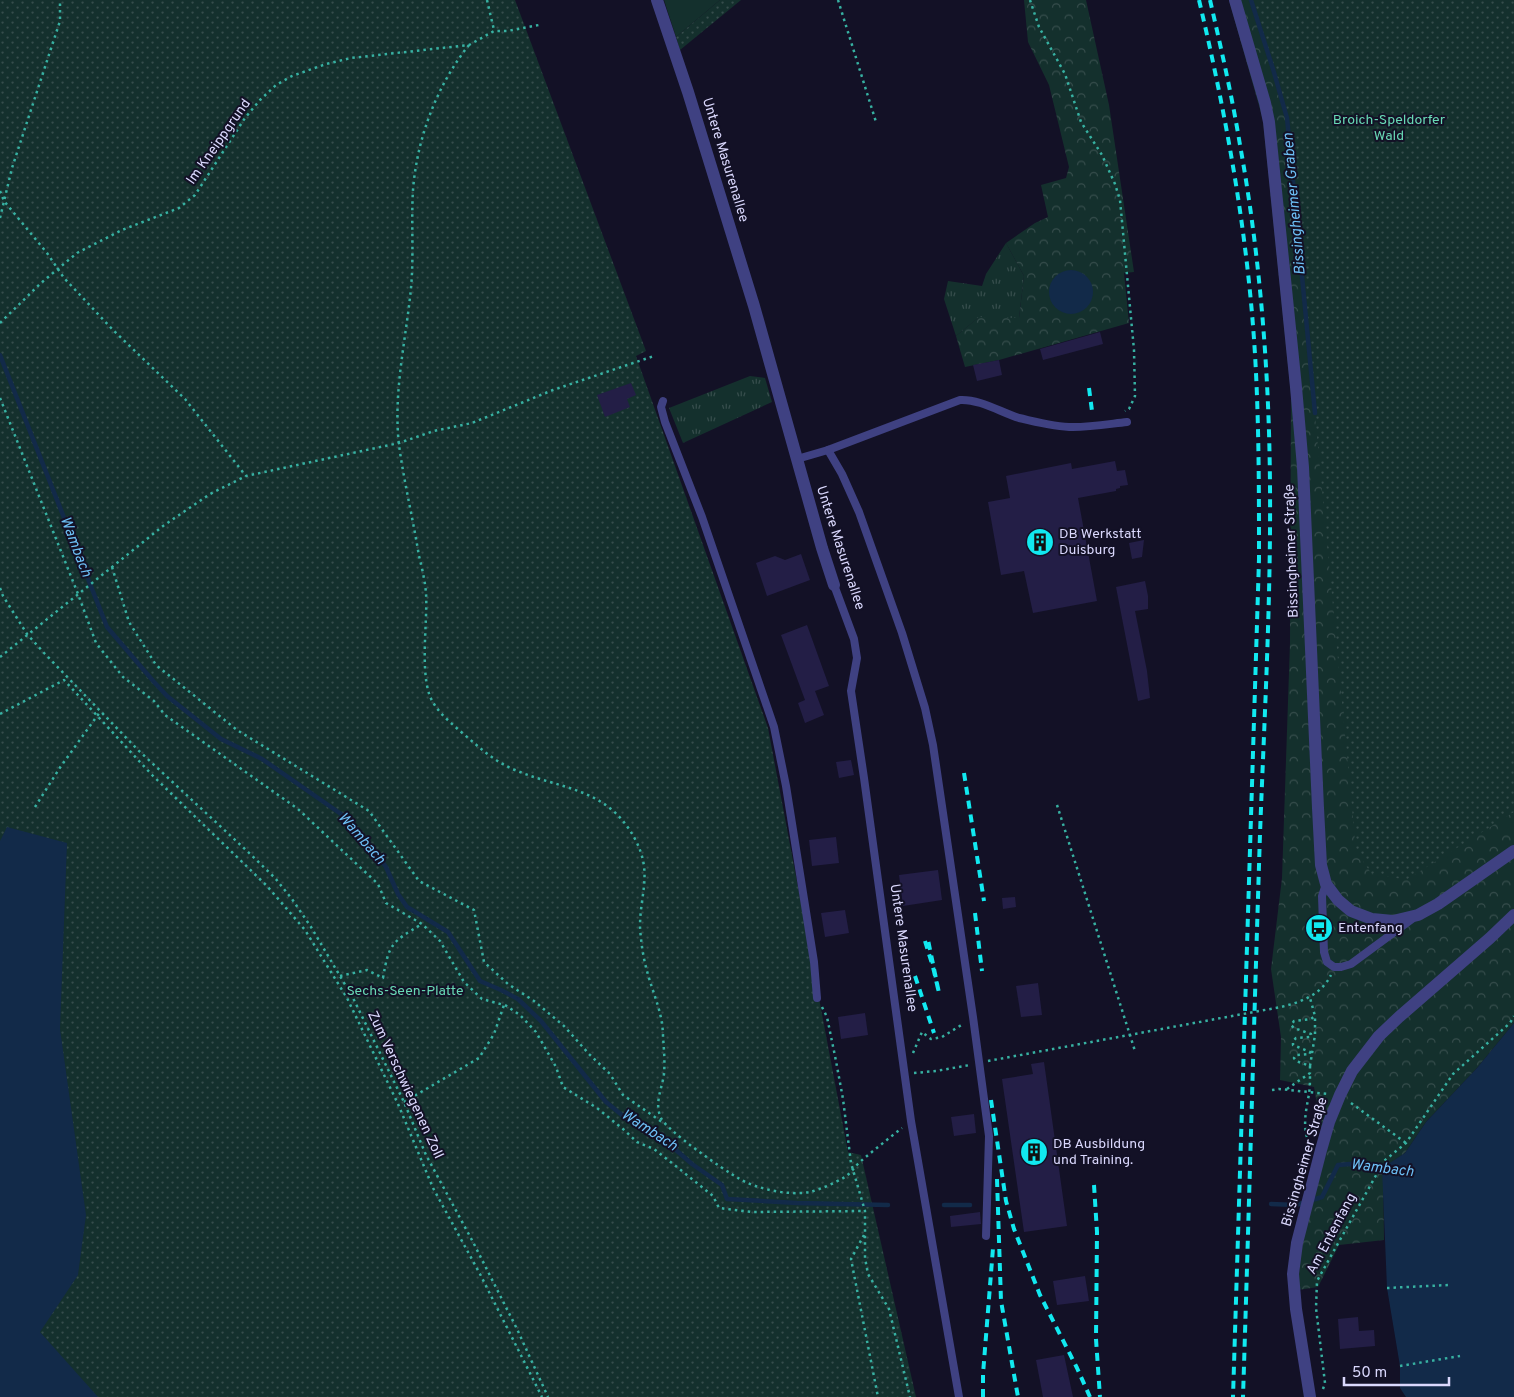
<svg xmlns="http://www.w3.org/2000/svg" width="1514" height="1397" font-family="Overpass,sans-serif">
<defs>
<pattern id="grass-tufts" width="24" height="20" patternUnits="userSpaceOnUse" patternTransform="scale(1.25)"><rect width="24" height="20" fill="#14302d"/><path d="M3 7l-1-3M5 7V3M7 7l1-3M15 17l-1-3M17 17v-4M19 17l1-3" fill="none" stroke="#364d4c"/></pattern>
<pattern id="forest-crowns" width="20" height="18" patternUnits="userSpaceOnUse" patternTransform="scale(1.25)"><rect width="20" height="18" fill="#14302d"/><path d="M2 6a3 3 0 1 1 6 0M12 15a3 3 0 1 1 6 0" fill="none" stroke="#364d4c"/></pattern>
<pattern id="park-dots" width="8" height="8" patternUnits="userSpaceOnUse" patternTransform="scale(1.25)"><rect width="8" height="8" fill="#14302d"/><path d="M2 2h.1M6 6h.1" fill="none" stroke="#364d4c" stroke-width="1.8" stroke-linecap="round"/></pattern>
</defs>
<rect width="100%" height="100%" fill="#131126"/>
<!-- grass -->
<g fill="url(#grass-tufts)">
<path d="M 1006,243 L 1024,276 L 1019,318 L 978,318 L 956,336 L 944,299 L 948,281 L 982,286 L 986,274 Z"/>
<path d="M 750,376 L 765,378 L 772,402 L 683,443 L 669,408 Z"/>
</g>
<!-- forest -->
<g fill="url(#forest-crowns)">
<path d="M 1024,0 L 1086,0 L 1109,105 L 1134,272 L 1124,273 L 1129,323 L 999,360 L 965,367 L 956,336 L 979,317 L 1019,318 L 1024,276 L 1006,243 L 1035,223 L 1048,217 L 1041,185 L 1066,178 L 1069,167 L 1049,85 L 1028,42 Z"/>
<path d="M 1229,0 L 1514,0 L 1514,1023 L 1477,1068 L 1426,1122 L 1405,1153 L 1383,1168 L 1384,1240 L 1339,1245 L 1318,1287 L 1298,1290 L 1300,1259 L 1322,1132 L 1314,1087 L 1280,1080 L 1281,1037 L 1271,969 L 1282,878 L 1290,643 L 1291,394 L 1263,120 Z"/>
</g>
<!-- park -->
<g fill="url(#park-dots)">
<path d="M 0,0 L 515,0 L 646,351 L 636,356 L 768,728 L 848,1152 L 861,1155 L 916,1397 L 0,1397 Z"/>
<path d="M 720,0 L 741,0 L 680,50 L 676,37 Z"/>
<path d="M 1251,0 L 1514,0 L 1514,812 L 1406,880 L 1371,873 L 1356,851 L 1287,118 Z"/>
</g>
<!-- garden -->
<path fill="#14302d" d="M 664,0 L 720,0 L 676,37 Z"/>
<!-- water -->
<g fill="#122a49">
<circle cx="1071" cy="292" r="22"/>
<path d="M 7,827 L 67,843 L 60,1029 L 86,1215 L 78,1275 L 40,1332 L 98,1397 L 0,1397 L 0,841 Z"/>
<path d="M 1514,1023 L 1514,1397 L 1406,1397 L 1400,1388 L 1400,1366 L 1387,1288 L 1382,1168 L 1405,1153 L 1426,1122 L 1477,1068 Z"/>
</g>
<g fill="none" stroke-linecap="round" stroke-linejoin="round">
<!-- stream -->
<g stroke="#122a49" stroke-width="4.5">
<path d="M 1251,0 L 1273,69 L 1287,118 L 1315,413"/>
<path d="M 0,355 L 107,627 L 154,682 L 167,696 L 221,739 L 262,759 L 341,814 L 374,850 L 386,867 L 398,894 L 407,907 L 448,932 L 480,981 L 501,990 L 518,999 L 541,1021 L 606,1102 L 628,1120 L 653,1130 L 692,1164 L 722,1185 L 727,1199 L 797,1203 L 888,1205"/>
<path d="M 1271,1204 L 1296,1205 L 1322,1197 L 1338,1165 L 1350,1164 L 1388,1169"/>
<path d="M 944,1205 L 970,1205"/>
</g>
</g>
<!-- building -->
<g fill="#231e46">
<path d="M 1100,332 L 1103,344 L 1043,360 L 1040,349 Z"/>
<path d="M 999,360 L 1002,375 L 977,381 L 973,365 Z"/>
<path d="M 631,383 L 636,395 L 627,399 L 630,407 L 605,417 L 597,395 Z"/>
<path d="M 1115,461 L 1117,471 L 1125,470 L 1128,485 L 1120,486 L 1120,488 L 1116,489 L 1116,491 L 1078,498 L 1097,601 L 1033,613 L 1024,571 L 1001,575 L 988,502 L 1010,498 L 1006,476 L 1071,463 L 1072,469 Z"/>
<path d="M 1144,540 L 1142,557 L 1132,559 L 1129,543 Z"/>
<path d="M 801,554 L 810,580 L 767,596 L 756,563 L 775,556 L 785,560 Z"/>
<path d="M 1145,581 L 1148,596 L 1148,609 L 1135,611 L 1147,671 L 1150,698 L 1138,701 L 1116,587 Z"/>
<path d="M 807,625 L 829,686 L 815,691 L 824,715 L 805,723 L 798,703 L 805,700 L 781,635 Z"/>
<path d="M 851,760 L 854,775 L 839,778 L 836,762 Z"/>
<path d="M 836,837 L 839,863 L 812,866 L 809,840 Z"/>
<path d="M 938,870 L 942,900 L 903,906 L 899,875 Z"/>
<path d="M 1015,897 L 1016,907 L 1003,909 L 1002,898 Z"/>
<path d="M 845,910 L 849,933 L 825,937 L 821,913 Z"/>
<path d="M 1038,983 L 1042,1015 L 1021,1017 L 1016,986 Z"/>
<path d="M 865,1013 L 868,1035 L 841,1039 L 838,1017 Z"/>
<path d="M 1044,1062 L 1067,1226 L 1024,1232 L 1002,1079 L 1033,1074 L 1031,1064 Z"/>
<path d="M 974,1114 L 976,1133 L 954,1136 L 951,1117 Z"/>
<path d="M 980,1212 L 981,1224 L 951,1227 L 950,1216 Z"/>
<path d="M 1085,1276 L 1089,1301 L 1057,1305 L 1053,1281 Z"/>
<path d="M 1358,1317 L 1359,1331 L 1374,1330 L 1375,1346 L 1340,1349 L 1338,1319 Z"/>
<path d="M 1064,1355 L 1073,1397 L 1043,1397 L 1036,1360 Z"/>
</g>
<g fill="none" stroke-linecap="round" stroke-linejoin="round">
<!-- path -->
<g stroke="#37b1a2" stroke-width="2.5" stroke-dasharray="2.5 4" stroke-linecap="butt">
<path d="M 487,0 L 494,30"/>
<path d="M 838,0 L 876,122"/>
<path d="M 1030,0 L 1039,27 L 1065,74 L 1081,122 L 1102,155 L 1115,184 L 1120,200 L 1134,350 L 1135,396 L 1129,409 L 1125,411"/>
<path d="M 469,45 C 437,85 417,138 413,190 C 411,222 414,255 411,288 C 406,340 393,392 399,445 C 404,482 413,519 419,556 C 422,568 425,581 426,593 C 428,623 418,681 434,704 C 441,715 451,723 460,731 C 478,746 493,761 515,770 C 562,790 607,787 635,839 C 653,873 640,893 640,927 C 641,942 643,957 647,971 C 653,994 663,1013 663,1037 C 664,1049 665,1062 664,1074 C 662,1089 654,1103 661,1118 C 666,1130 724,1170 738,1178 C 756,1189 789,1196 810,1192 C 821,1189 835,1183 845,1177 C 851,1173 855,1166 861,1161 C 874,1150 888,1139 902,1128"/>
<path d="M 0,191 L 4,201 L 47,253 L 64,278 L 114,331 L 185,399 L 246,476"/>
<path d="M 0,218 L 12,168 L 60,21 L 60,0"/>
<path d="M 0,323 L 41,283 L 77,253 L 122,230 L 179,208 L 195,195 L 245,118 L 260,100 L 276,85 L 292,76 L 326,64 L 351,58 L 469,45 L 494,31 L 507,31 L 539,25"/>
<path d="M 0,398 L 78,594 L 96,643 L 123,677 L 154,701 L 165,715 L 298,809 L 378,884 L 386,903 L 422,924 L 440,941 L 464,982 L 482,999 L 504,1005 L 494,1034 L 479,1058 L 404,1102"/>
<path d="M 112,567 L 129,622 L 156,665 L 237,730 L 369,811 L 419,881 L 474,910 L 484,962 L 508,984 L 534,1001 L 564,1026 L 589,1054 L 610,1074 L 623,1095 L 662,1122"/>
<path d="M 0,588 L 3,596 L 27,634 L 45,654 L 138,750 L 247,851 L 275,878 L 292,899 L 311,927 L 353,998 L 404,1102 L 426,1155 L 473,1242 L 517,1329 L 548,1397"/>
<path d="M 0,657 L 163,526 L 210,494 L 246,476 L 399,443 L 434,431 L 472,423 L 553,390 L 654,356"/>
<path d="M 0,714 L 64,680 L 153,776 L 267,886 L 305,930 L 347,998 L 398,1104 L 433,1188 L 480,1274 L 542,1397"/>
<path d="M 1057,805 L 1135,1051"/>
<path d="M 35,807 L 61,766 L 100,712"/>
<path d="M 340,976 L 367,970 L 383,978 C 389,943 392,942 422,924"/>
<path d="M 505,1005 L 520,1015 L 536,1032 L 556,1067 L 563,1087 L 597,1108 L 623,1129 L 637,1142 L 654,1149 L 682,1171 L 713,1196 L 719,1208 L 752,1212 L 865,1211"/>
<path d="M 822,1007 L 827,1017 L 836,1061 L 843,1099 L 851,1163 L 865,1211 L 865,1258 L 868,1274 L 889,1309 L 910,1397"/>
<path d="M 913,1053 L 922,1032 L 931,1039 L 942,1037 L 963,1024"/>
<path d="M 988,1061 L 1281,1007 C 1301,1002 1321,995 1331,975"/>
<path d="M 1310,1066 L 1315,1035 L 1315,1016"/>
<path d="M 914,1073 L 936,1071 L 970,1065"/>
<path d="M 1287,1089 L 1310,1073 L 1310,1066 L 1296,1061 L 1294,1058 L 1296,1055 L 1310,1054 L 1310,1052 L 1293,1045 L 1293,1041 L 1296,1038 L 1311,1037 L 1311,1034 L 1294,1028 L 1291,1025 L 1294,1021 L 1311,1019 L 1315,1016 L 1310,998"/>
<path d="M 1272,1090 L 1279,1089 L 1328,1094"/>
<path d="M 1351,1103 L 1406,1143"/>
<path d="M 1309,1143 C 1302,1126 1306,1111 1309,1094 C 1310,1087 1310,1080 1310,1073"/>
<path d="M 864,1235 L 851,1259 L 878,1397"/>
<path d="M 1387,1288 L 1449,1285"/>
<path d="M 1400,1366 L 1460,1356"/>
<path d="M 1323,1389 L 1325,1383 L 1316,1308 L 1317,1281 L 1384,1161 L 1406,1143 L 1453,1074 L 1510,1023 L 1514,1016"/>
</g>
<!-- lane -->
<g stroke="#3f4182" stroke-width="8">
<path d="M 663,401 L 661,407 L 665,422 L 702,517 L 774,727 L 786,786 L 814,962 L 817,998"/>
<path d="M 828,450 L 842,474 L 859,512 L 902,633 L 925,708 L 933,745 L 973,1017 L 989,1136 L 986,1236"/>
<path d="M 797,459 L 828,450 L 960,400 C 980,399 1000,412 1019,418 C 1037,422 1055,427 1073,427 C 1091,427 1109,424 1127,422"/>
<path d="M 834,585 L 854,639 L 857,658 L 851,691 L 864,778 L 911,1121 L 959,1397"/>
<path d="M 1326,884 L 1322,896 L 1324,952 L 1327,962 L 1334,967 L 1341,967 L 1351,964 L 1412,919"/>
</g>
<!-- street -->
<g stroke="#3f4182" stroke-width="12">
<path d="M 657,0 L 688,92 L 754,306 L 822,548 L 834,585"/>
<path d="M 1235,0 L 1265,103 L 1269,122 L 1296,387 L 1303,467 L 1318,808 L 1321,865 L 1326,884 L 1338,900 L 1351,911 L 1372,919 L 1393,921 L 1418,915 L 1438,904 L 1514,851"/>
<path d="M 1310,1397 L 1296,1309 L 1293,1274 L 1297,1243 L 1321,1150 L 1329,1122 L 1340,1095 L 1352,1071 L 1379,1036 L 1399,1017 L 1490,938 L 1514,915"/>
</g>
<!-- rail -->
<g stroke="#11e9f0" stroke-width="4" stroke-dasharray="8 6" stroke-linecap="butt">
<path d="M 1199,0 C 1228,123 1250,247 1256,373 C 1259,435 1259,497 1259,559 L 1233,1397"/>
<path d="M 1210,0 C 1221,48 1232,96 1240,145 C 1257,239 1266,336 1269,432 C 1273,566 1265,700 1260,834 C 1254,1021 1249,1209 1243,1397"/>
<path d="M 1089,388 L 1092,411"/>
<path d="M 964,773 L 984,901"/>
<path d="M 975,913 L 982,971"/>
<path d="M 925,941 L 933,967 L 939,993 L 928,940"/>
<path d="M 915,976 L 934,1033"/>
<path d="M 991,1100 L 1006,1201 L 1014,1229 L 1040,1295 L 1077,1368 L 1090,1397"/>
<path d="M 997,1179 L 1001,1301 L 1018,1397"/>
<path d="M 1094,1185 L 1097,1232 L 1096,1339 L 1100,1397"/>
<path d="M 983,1397 L 983,1374 L 993,1248"/>
</g>
</g>
<!-- icons -->
<defs>
<g id="building-disc" transform="scale(1.4375)"><circle r="9.5" fill="#11e9f0" stroke="#131126"/><path d="M-4-6H4V6H1V3H-1V6H-4ZM-2.5-4.3h1.7v1.8h-1.7ZM.8-4.3h1.7v1.8H.8ZM-2.5-1h1.7V.8h-1.7ZM.8-1h1.7V.8H.8Z" fill="#111"/></g>
<g id="bus-disc" transform="scale(1.4375)"><circle r="9.5" fill="#11e9f0" stroke="#131126"/><path d="M-5-6H5V4H4V6H2V4H-2V6H-4V4H-5ZM-3.5-4V0h7V-4ZM-3.5 1.2v1.5H-2V1.2ZM2 1.2v1.5H3.5V1.2Z" fill="#111"/></g>
</defs>
<g fill-rule="evenodd">
<use href="#building-disc" x="1040" y="542"/>
<use href="#bus-disc" x="1319" y="928"/>
<use href="#building-disc" x="1034" y="1152"/>
</g>
<g text-anchor="middle" dominant-baseline="central" stroke-width="4" stroke-linejoin="round" paint-order="stroke">
<!-- park labels -->
<g font-size="14" fill="#68d9b5" stroke="#131126">
<text x="1389" y="120">Broich-Speldorfer<tspan x="1389" dy="16">Wald</tspan></text>
<text x="405" y="991">Sechs-Seen-Platte</text>
</g>
<!-- street labels -->
<g font-size="14" fill="#dad8fd" stroke="#131126">
<text transform="translate(219 142) rotate(-55)">Im Kneippgrund</text>
<text transform="translate(725 160) rotate(73)">Untere Masurenallee</text>
<text transform="translate(840 548) rotate(72)">Untere Masurenallee</text>
<text transform="translate(1292 551) rotate(-92)">Bissingheimer Straße</text>
<text transform="translate(903 948) rotate(82)">Untere Masurenallee</text>
<text transform="translate(405 1085) rotate(65)">Zum Verschwiegenen Zoll</text>
<text transform="translate(1305 1162) rotate(-74)">Bissingheimer Straße</text>
<text transform="translate(1332 1234) rotate(-62)">Am Entenfang</text>
</g>
<!-- poi labels -->
<g font-size="14" fill="#dad8fd" stroke="#131126" text-anchor="start">
<text x="1059" y="534">DB Werkstatt<tspan x="1059" dy="16">Duisburg</tspan></text>
<text x="1338" y="928">Entenfang</text>
<text x="1053" y="1144">DB Ausbildung<tspan x="1053" dy="16">und Training.</tspan></text>
</g>
<!-- water labels -->
<g font-size="15" font-style="italic" fill="#6dc0f6" stroke="#131126">
<text transform="translate(1295 204) rotate(-95)">Bissingheimer Graben</text>
<text transform="translate(75 547) rotate(69)">Wambach</text>
<text transform="translate(361 839) rotate(49)">Wambach</text>
<text transform="translate(649 1131) rotate(33)">Wambach</text>
<text transform="translate(1382 1169) rotate(7)">Wambach</text>
</g>
</g>
<!-- scale -->
<path d="M1344 1377v8h105v-8" fill="none" stroke="#dad8fd" stroke-width="2.5"/>
<text x="1352" y="1377" font-size="15" fill="#dad8fd" stroke="#131126" stroke-width="4" paint-order="stroke">50 m</text>
</svg>
